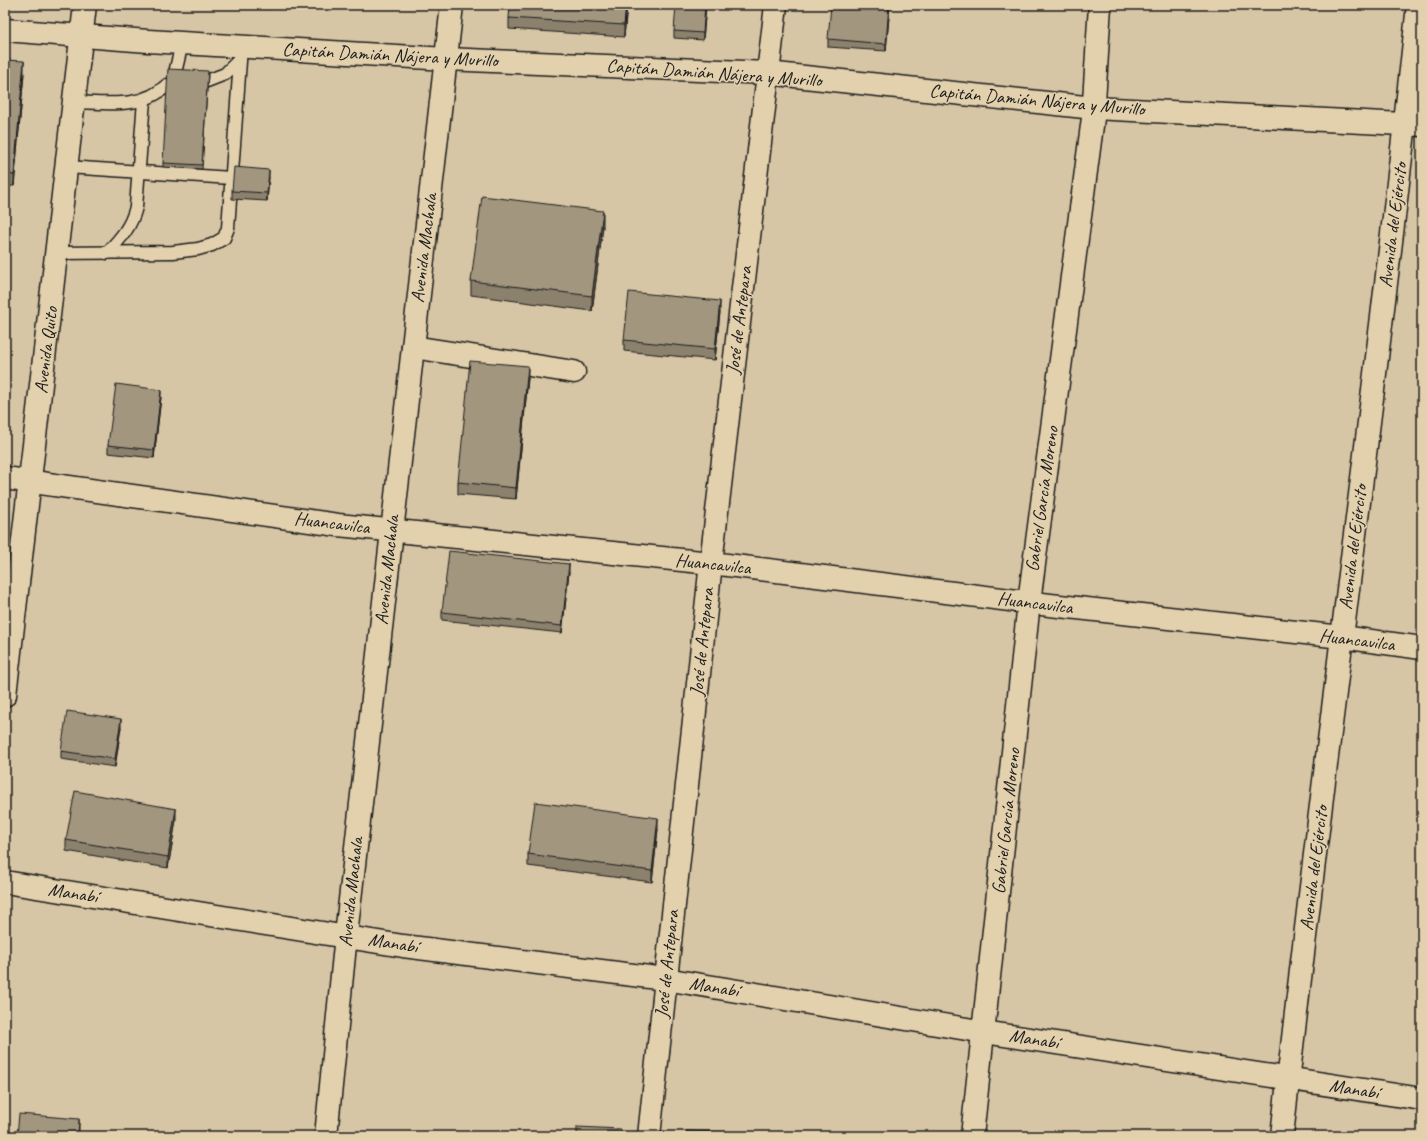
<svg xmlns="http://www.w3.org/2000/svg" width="1427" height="1141" font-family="Caveat,sans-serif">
<rect width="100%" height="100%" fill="#d7c6a5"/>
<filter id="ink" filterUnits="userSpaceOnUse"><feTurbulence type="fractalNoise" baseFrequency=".025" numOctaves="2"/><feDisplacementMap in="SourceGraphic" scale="8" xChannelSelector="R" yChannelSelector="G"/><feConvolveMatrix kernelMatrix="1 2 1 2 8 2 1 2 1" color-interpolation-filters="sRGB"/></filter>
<g filter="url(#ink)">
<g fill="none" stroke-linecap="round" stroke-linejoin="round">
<!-- service casing -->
<g stroke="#1c1c1c" stroke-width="15">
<g id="service">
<path d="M 175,73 L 182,43"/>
<path d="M 207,81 L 225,74 L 238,61"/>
<path d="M 75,102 C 107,103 143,109 167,85"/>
<path d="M 67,167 L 231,178"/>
<path d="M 57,253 L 173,252 L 198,249 L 212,245 L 224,238 L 228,228 L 241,47"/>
<path d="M 107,253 C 121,238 131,227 136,207 L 144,100"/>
</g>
</g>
<!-- minor casing -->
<g stroke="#1c1c1c" stroke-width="25">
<g id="minor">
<path d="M 5,30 L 148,41 L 446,59 L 767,73 L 1094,108 L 1422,125"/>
<path d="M 413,347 L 574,372"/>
<path d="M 5,478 L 338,525 L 711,563 L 1050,605 L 1342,637 L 1422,648"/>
<path d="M 5,882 L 403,946 L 665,979 L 997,1034 L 1422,1099"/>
<path d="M 649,1136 L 711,563 L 776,5"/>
<path d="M 972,1136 L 1029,602 L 1093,118 L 1100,5"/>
<path d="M 1282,1136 C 1323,759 1378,383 1418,5"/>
</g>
</g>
<!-- primary casing -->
<g stroke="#1c1c1c" stroke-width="25">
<g id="primary">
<path d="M 5,695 L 85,5"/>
<path d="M 326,1136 L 346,935 L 452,5"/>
</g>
</g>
<!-- service -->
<use href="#service" stroke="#e3d1ae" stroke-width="12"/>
<!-- minor -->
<use href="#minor" stroke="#e3d1ae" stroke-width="22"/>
<!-- primary -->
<use href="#primary" stroke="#e3d1ae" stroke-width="22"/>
</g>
<!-- wall -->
<g fill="#8b816d" stroke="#1c1c1c">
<path d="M 206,5 L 271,5 L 271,9 Z"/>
<path d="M 627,5 L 624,37 L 509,29 L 509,18 Z"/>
<path d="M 706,5 L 703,40 L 674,38 L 674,31 Z"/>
<path d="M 890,5 L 886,51 L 828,47 L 828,39 Z"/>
<path d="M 5,60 L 24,73 L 14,186 L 5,186 Z"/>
<path d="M 208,75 L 202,169 L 163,167 L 163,163 Z"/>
<path d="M 269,177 L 267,201 L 232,199 L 232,191 Z"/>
<path d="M 603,226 L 592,311 L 471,295 L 471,281 Z"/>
<path d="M 720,312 L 715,360 L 624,351 L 624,340 Z"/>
<path d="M 528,378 L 516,499 L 458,494 L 458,482 Z"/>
<path d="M 161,397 L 154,458 L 108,453 L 108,445 Z"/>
<path d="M 569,572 L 562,633 L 442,620 L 442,612 Z"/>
<path d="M 121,727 L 115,767 L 61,759 L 61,751 Z"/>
<path d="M 176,820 L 168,868 L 66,851 L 66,840 Z"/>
<path d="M 658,829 L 652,882 L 528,866 L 528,854 Z"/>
</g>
<!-- shaded-wall -->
<g fill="#716959" stroke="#1c1c1c">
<path d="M 626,5 L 627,5 L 624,37 L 624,25 Z"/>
<path d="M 705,5 L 706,5 L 703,40 L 703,33 Z"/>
<path d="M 889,5 L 890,5 L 886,51 L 886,44 Z"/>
<path d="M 24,61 L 24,73 L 14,186 L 14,175 Z"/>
<path d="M 269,170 L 269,177 L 267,201 L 267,193 Z"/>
<path d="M 603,211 L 603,226 L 592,311 L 592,296 Z"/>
<path d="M 720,301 L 720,312 L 715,360 L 715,349 Z"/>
<path d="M 528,366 L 528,378 L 516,499 L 516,488 Z"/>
<path d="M 161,390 L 161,397 L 154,458 L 154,450 Z"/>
<path d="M 569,564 L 569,572 L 562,633 L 562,626 Z"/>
<path d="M 121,719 L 121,727 L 115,767 L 115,759 Z"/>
<path d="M 176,809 L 176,820 L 168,868 L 168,857 Z"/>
<path d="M 658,818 L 658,829 L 652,882 L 652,871 Z"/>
<path d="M 79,1119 L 79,1136 L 78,1136 Z"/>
</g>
<!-- building -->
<g fill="#a2967f" stroke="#1c1c1c">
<path d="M 510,5 L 626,5 L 624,25 L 509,18 Z"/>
<path d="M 676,5 L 705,5 L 703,33 L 674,31 Z"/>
<path d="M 831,5 L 889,5 L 886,44 L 828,39 Z"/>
<path d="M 5,60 L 24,61 L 14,175 L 5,174 Z"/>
<path d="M 168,69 L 208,71 L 202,165 L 163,163 Z"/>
<path d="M 234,167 L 269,170 L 267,193 L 232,191 Z"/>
<path d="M 482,196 L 603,211 L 592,296 L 471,281 Z"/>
<path d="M 629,292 L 720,301 L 715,349 L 624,340 Z"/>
<path d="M 470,361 L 528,366 L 516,488 L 458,482 Z"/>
<path d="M 116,384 L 161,390 L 154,450 L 108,445 Z"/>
<path d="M 449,551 L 569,564 L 562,626 L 442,612 Z"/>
<path d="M 67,711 L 121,719 L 115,759 L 61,751 Z"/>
<path d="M 75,791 L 176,809 L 168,857 L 66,840 Z"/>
<path d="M 535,802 L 658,818 L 652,871 L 528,854 Z"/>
<path d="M 19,1114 L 79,1119 L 78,1136 L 17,1136 Z"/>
<path d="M 577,1127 L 621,1129 L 620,1136 L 577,1136 Z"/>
<path d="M 686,1131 L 751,1132 L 751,1136 L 686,1136 Z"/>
</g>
</g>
<g text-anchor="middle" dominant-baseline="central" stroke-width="3" stroke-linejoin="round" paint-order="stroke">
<!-- street labels -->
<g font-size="19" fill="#1c1c1c" stroke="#e3d1ae">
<text transform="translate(390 55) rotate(3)">Capitán Damián Nájera y Murillo</text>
<text transform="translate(714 73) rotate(4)">Capitán Damián Nájera y Murillo</text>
<text transform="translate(1037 100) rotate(5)">Capitán Damián Nájera y Murillo</text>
<text transform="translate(1393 225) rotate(-83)">Avenida del Ejército</text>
<text transform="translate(424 248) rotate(-83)">Avenida Machala</text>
<text transform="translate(739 320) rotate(-83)">José de Antepara</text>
<text transform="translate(46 350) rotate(-83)">Avenida Quito</text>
<text transform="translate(1042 499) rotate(-82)">Gabriel García Moreno</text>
<text transform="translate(332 523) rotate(7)">Huancavilca</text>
<text transform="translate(1353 547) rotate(-83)">Avenida del Ejército</text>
<text transform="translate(713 564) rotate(6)">Huancavilca</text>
<text transform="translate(387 570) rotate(-84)">Avenida Machala</text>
<text transform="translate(1035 603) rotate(7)">Huancavilca</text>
<text transform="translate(1357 640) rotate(7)">Huancavilca</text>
<text transform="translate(702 642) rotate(-84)">José de Antepara</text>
<text transform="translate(1006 821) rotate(-84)">Gabriel García Moreno</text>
<text transform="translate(1314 868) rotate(-83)">Avenida del Ejército</text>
<text transform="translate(351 892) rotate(-84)">Avenida Machala</text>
<text transform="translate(73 893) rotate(9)">Manabí</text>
<text transform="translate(393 943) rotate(9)">Manabí</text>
<text transform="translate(667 964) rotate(-84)">José de Antepara</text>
<text transform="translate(714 987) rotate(9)">Manabí</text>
<text transform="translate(1034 1039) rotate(9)">Manabí</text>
<text transform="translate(1354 1089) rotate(9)">Manabí</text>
</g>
</g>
<!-- margin -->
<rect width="1427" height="1141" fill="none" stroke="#e3d1ae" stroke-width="20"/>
<rect x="10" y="10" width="1407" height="1121" fill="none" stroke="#1c1c1c" stroke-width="1.5" filter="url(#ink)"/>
</svg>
